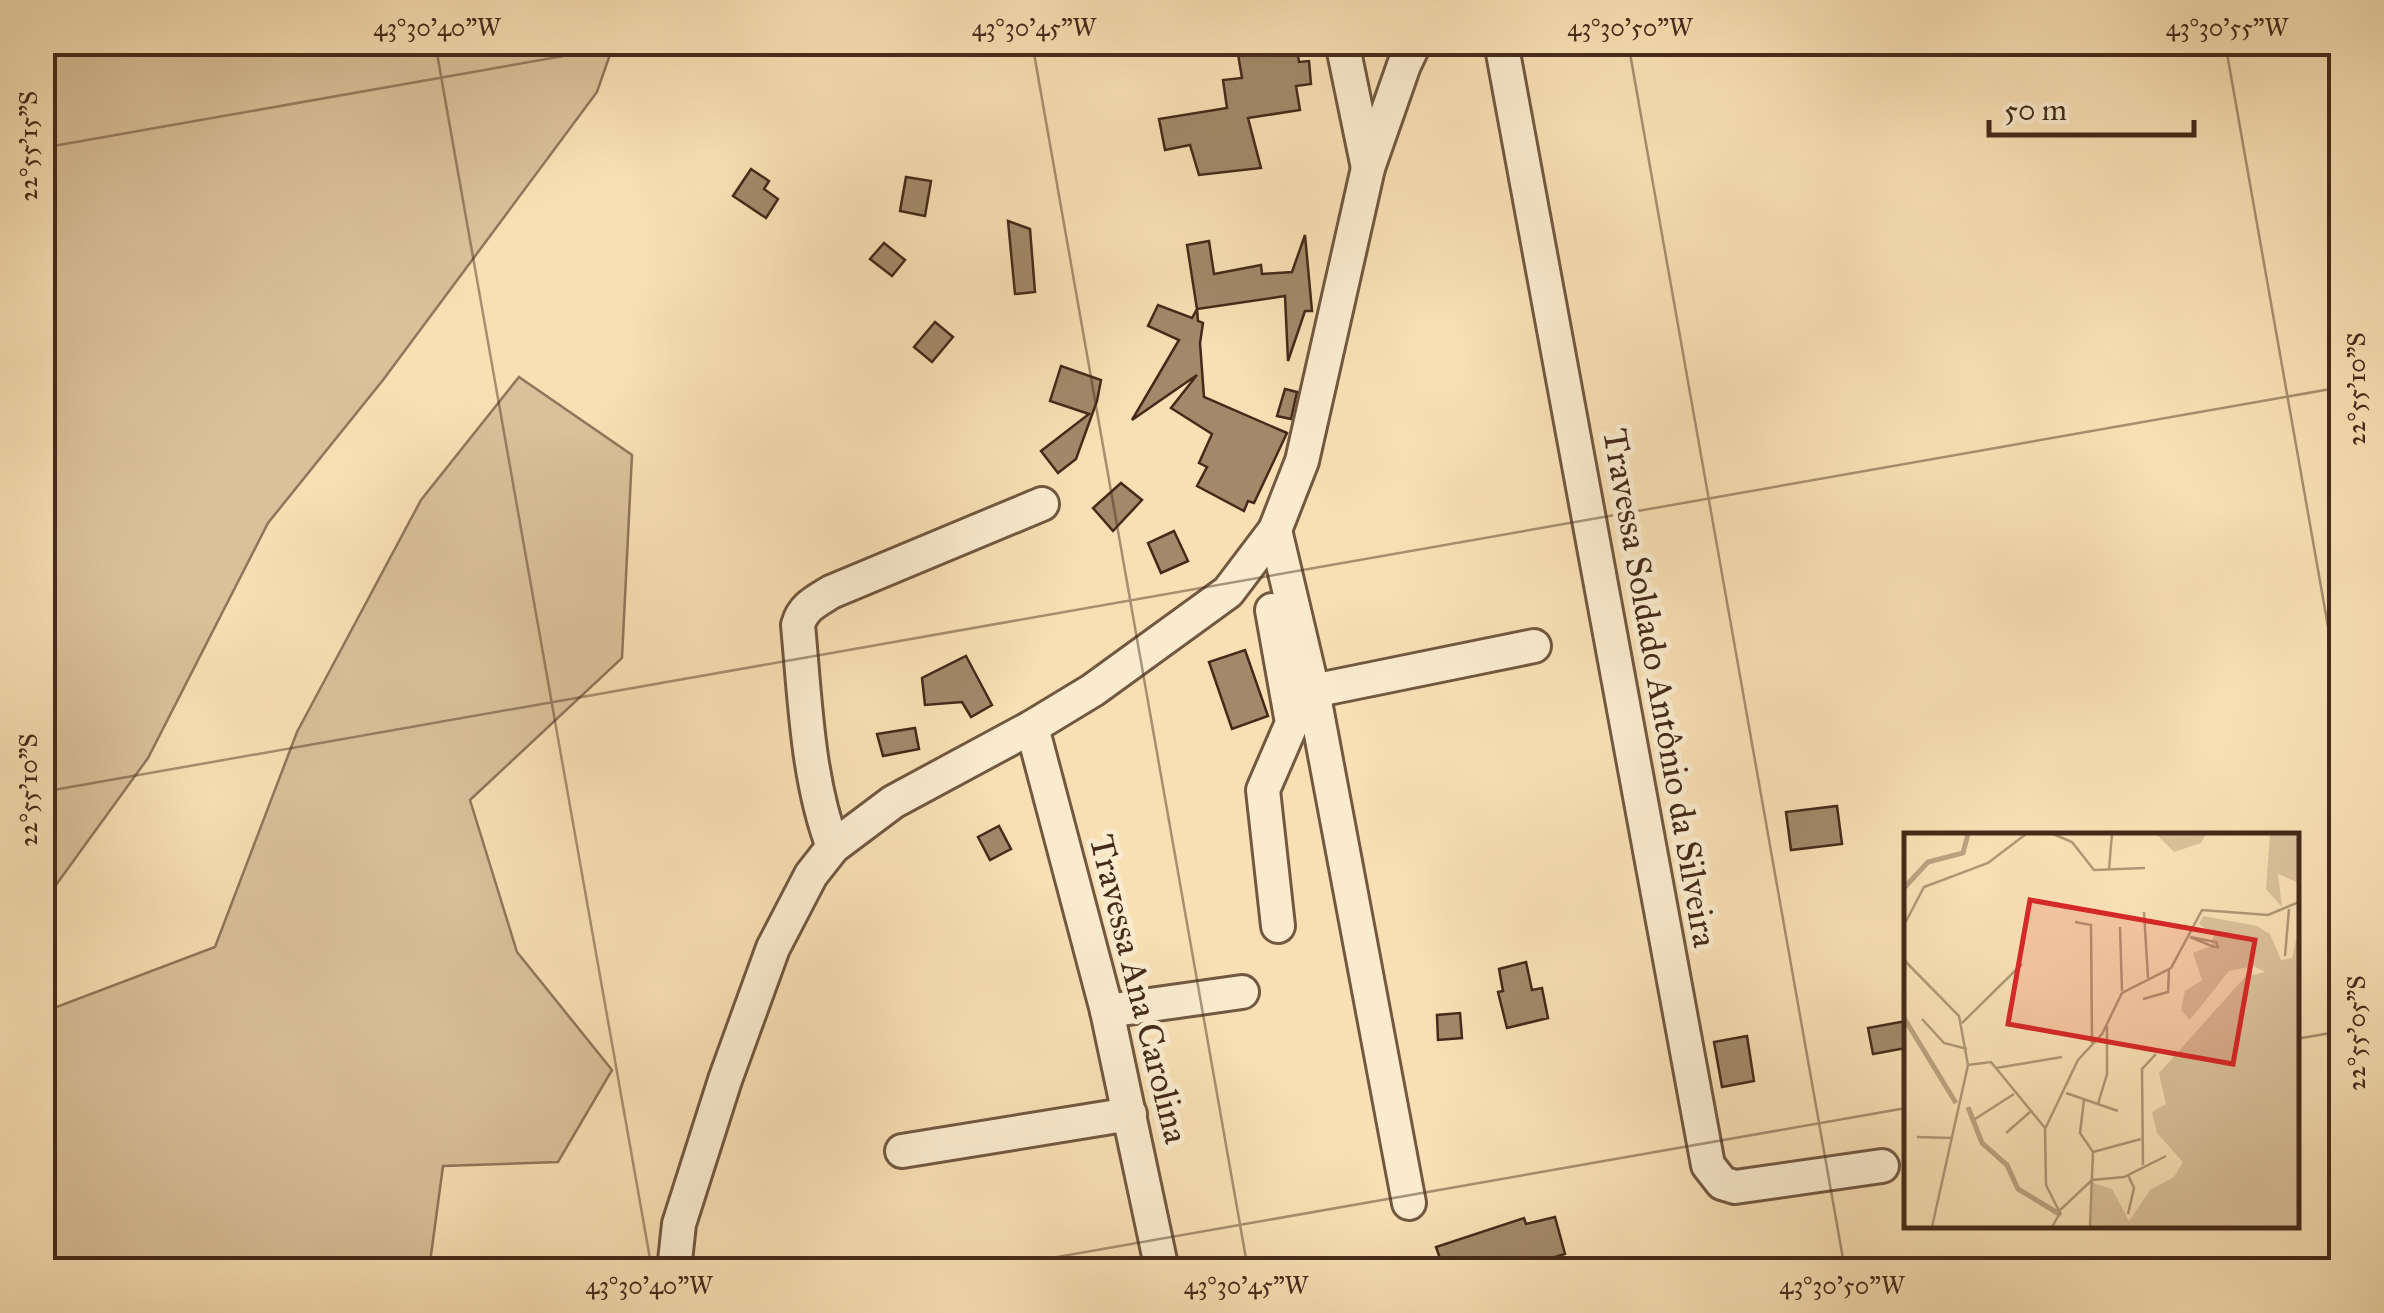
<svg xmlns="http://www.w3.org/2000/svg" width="2384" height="1313" font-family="'IM FELL Great Primer',serif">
<rect width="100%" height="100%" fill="#f8e0b4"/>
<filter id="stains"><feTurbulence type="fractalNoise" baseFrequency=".002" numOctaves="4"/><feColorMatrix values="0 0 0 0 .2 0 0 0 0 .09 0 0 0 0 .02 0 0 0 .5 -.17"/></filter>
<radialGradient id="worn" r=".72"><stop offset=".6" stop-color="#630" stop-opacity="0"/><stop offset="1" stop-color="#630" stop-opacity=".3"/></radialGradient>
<!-- green -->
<g fill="#dac19a" stroke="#90765a" stroke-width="2.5">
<path d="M 43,42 L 614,43 L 597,92 L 383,380 L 268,523 L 148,758 L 43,903 Z"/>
<path d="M 519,377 L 632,455 L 622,658 L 470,800 L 517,952 L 612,1070 L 558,1162 L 443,1166 L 429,1270 L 43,1270 L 43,1012 L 215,947 L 297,732 L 421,500 Z"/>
</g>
<!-- building -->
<g fill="#a2896a" stroke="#452a1a" stroke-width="2.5">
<path d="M 1236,42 L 1296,42 L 1299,62 L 1309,61 L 1311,84 L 1296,86 L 1300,110 L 1248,118 L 1261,168 L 1199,175 L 1190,145 L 1165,150 L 1159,119 L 1227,108 L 1223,80 L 1242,78 Z"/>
<path d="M 751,169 L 769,181 L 764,189 L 778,199 L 766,218 L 733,196 Z"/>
<path d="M 906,177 L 931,181 L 925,216 L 900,211 Z"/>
<path d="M 1008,221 L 1030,229 L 1035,292 L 1015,294 Z"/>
<path d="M 1305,235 L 1312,311 L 1305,311 L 1288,361 L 1285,296 L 1197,309 L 1198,321 L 1203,323 L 1200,343 L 1204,397 L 1287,433 L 1254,503 L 1248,501 L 1244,511 L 1197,486 L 1207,467 L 1199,463 L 1212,434 L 1171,408 L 1197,375 L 1132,420 L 1179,340 L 1148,326 L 1158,305 L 1192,318 L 1197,309 L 1187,245 L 1209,241 L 1214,274 L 1261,265 L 1262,274 L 1292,272 Z"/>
<path d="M 884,243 L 905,260 L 892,276 L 870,259 Z"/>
<path d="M 935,322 L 953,337 L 932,362 L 914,347 Z"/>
<path d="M 1061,366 L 1101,380 L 1097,401 L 1076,459 L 1058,473 L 1041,451 L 1089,414 L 1050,401 Z"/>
<path d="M 1285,389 L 1297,392 L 1291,419 L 1277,416 Z"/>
<path d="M 1121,483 L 1142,500 L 1113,531 L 1093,508 Z"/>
<path d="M 1174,531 L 1188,561 L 1161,573 L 1148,543 Z"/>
<path d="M 1245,650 L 1268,716 L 1232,729 L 1209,662 Z"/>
<path d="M 966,656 L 992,705 L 971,717 L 962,702 L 925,705 L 922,678 Z"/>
<path d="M 915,728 L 919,749 L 883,756 L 877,734 Z"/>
<path d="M 1837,806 L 1842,844 L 1791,850 L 1786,812 Z"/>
<path d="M 999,826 L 1011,849 L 990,860 L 978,837 Z"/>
<path d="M 1526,962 L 1532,990 L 1542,988 L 1548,1018 L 1507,1028 L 1498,992 L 1503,991 L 1499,969 Z"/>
<path d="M 1460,1013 L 1462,1038 L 1438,1040 L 1437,1015 Z"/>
<path d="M 1906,1021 L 1906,1048 L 1873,1054 L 1868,1028 Z"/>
<path d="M 1747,1036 L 1754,1081 L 1722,1087 L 1714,1042 Z"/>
<path d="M 1555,1217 L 1565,1254 L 1512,1270 L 1444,1270 L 1436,1247 L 1524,1218 L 1526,1224 Z"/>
</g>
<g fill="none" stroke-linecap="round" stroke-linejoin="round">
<!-- minor casing -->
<g stroke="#725840" stroke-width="38">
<g id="minor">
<path d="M 1342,42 L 1368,168"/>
<path d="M 1501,42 L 1708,1165 L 1722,1183 L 1735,1187 L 1882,1166"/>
<path d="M 1275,530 L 1313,691 L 1409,1203"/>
<path d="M 1272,610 L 1292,723 L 1263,790 L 1278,926"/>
<path d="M 1313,691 L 1534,646"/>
<path d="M 1032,727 L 1107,1011 L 1162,1270"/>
<path d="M 833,847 C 807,778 805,698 798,625 C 803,607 815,602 831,592 L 1042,504"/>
<path d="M 1107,1011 L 1242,992"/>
<path d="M 902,1151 L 1130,1114"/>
<path d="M 674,1270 L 679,1224 L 725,1080 L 773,948 L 811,875 L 833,847 L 893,802 L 1032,727 L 1093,690 L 1228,592 L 1275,530 L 1302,461 L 1368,168 L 1404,65 L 1415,42"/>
</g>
</g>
<!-- minor -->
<use href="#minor" stroke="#faebce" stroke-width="32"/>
</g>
<!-- ticks -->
<path fill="none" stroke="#452a1a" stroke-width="2.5" stroke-opacity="0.45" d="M 435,42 L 652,1270M 1032,42 L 1248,1270M 1628,42 L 1845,1270M 2225,42 L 2342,706M 42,148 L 643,42M 42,792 L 2342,387M 2296,1039 L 2342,1031M 42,1199 L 55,1270M 983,1270 L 1906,1108"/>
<g text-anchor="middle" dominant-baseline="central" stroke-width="10" stroke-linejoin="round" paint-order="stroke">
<!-- street labels -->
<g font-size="35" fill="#452a1a" stroke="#faebce">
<text transform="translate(1660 688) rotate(80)">Travessa Soldado Antônio da Silveira</text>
<text transform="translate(1139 989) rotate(76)">Travessa Ana Carolina</text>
</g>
</g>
<!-- overview -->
<g transform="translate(1904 833)">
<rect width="395" height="395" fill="#f8e0b4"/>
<path d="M 252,1 L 302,1 L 297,10 L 270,19 ZM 366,1 L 395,1 L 395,50 L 374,41 L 378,74 L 362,56 ZM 299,83 L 353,93 L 366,101 L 377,127 L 388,125 L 395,95 L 395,394 L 187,394 L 189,350 L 208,356 L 225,388 L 246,357 L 270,344 L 279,329 L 253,300 L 248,279 L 262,271 L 255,240 L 341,144 L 361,139 L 350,133 L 325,138 L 286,187 L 277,177 L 281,158 L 298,147 L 289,120 L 307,113 L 310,102 L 295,91 Z" fill="#dac19a"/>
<path fill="none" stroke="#bba280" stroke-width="5" d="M 0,55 L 24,29 L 59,20 L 64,1M 0,185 L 52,270M 64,274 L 78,310 L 103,332 L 114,356 L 157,382"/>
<path fill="none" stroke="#b09776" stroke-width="2.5" d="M 149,1 L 168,9 L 190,37 L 241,35M 205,36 L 208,1M 240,79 L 244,145M 171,89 L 187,92 L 188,210M 0,92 L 20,54 L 84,30 L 122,1M 216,94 L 218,158M 286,104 L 312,109 L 314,114 L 310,114 ZM 381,123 L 385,76M 0,127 L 55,183 L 64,232 L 28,394M 239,166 L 264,159 L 265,137M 18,186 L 40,210 L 63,216M 58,190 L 118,131M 64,232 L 87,229 L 141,295M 92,235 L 158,224M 162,260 L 214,278M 180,267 L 176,300 L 189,319 L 186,394M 194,271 L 203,241 L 203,193M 71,286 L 110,261M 102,300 L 126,279M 13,304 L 48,305M 189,319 L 237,306M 239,332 L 238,236 L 252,221M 224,342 L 230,355 L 224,381M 155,378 L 188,347 L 220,344 L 262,323M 148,394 L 156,380 L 142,352 L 141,296 L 174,227 L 198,201 L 218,160 L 267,135 L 298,77 L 364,82 L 395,69"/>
<path fill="#d62828" fill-opacity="0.15" stroke="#d62828" stroke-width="5" d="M 126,67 L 351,107 L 329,231 L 104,191 Z"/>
<rect width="395" height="395" fill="none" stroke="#452a1a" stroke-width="5"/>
</g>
<!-- margin -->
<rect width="2384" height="1313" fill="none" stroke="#f8e0b4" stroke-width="110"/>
<!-- scale -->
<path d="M1989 120v15h205v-15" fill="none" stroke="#452a1a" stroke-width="5"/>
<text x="2004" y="120" font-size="30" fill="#452a1a" stroke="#faebce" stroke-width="8" paint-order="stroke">50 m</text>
<rect x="55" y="55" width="2274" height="1203" fill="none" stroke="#452a1a" stroke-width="4"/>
<g font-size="25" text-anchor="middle" fill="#452a1a">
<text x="437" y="36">43°30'40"W</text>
<text x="1034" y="36">43°30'45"W</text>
<text x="1630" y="36">43°30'50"W</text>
<text x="2227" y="36">43°30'55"W</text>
<text transform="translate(28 146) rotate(-90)" y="9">22°55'15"S</text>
<text transform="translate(2356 389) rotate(-90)" y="9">22°55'10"S</text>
<text transform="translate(28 790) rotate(-90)" y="9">22°55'10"S</text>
<text transform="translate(2356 1033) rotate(-90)" y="9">22°55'05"S</text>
<text x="649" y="1294">43°30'40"W</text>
<text x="1246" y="1294">43°30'45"W</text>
<text x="1842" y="1294">43°30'50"W</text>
</g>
<rect width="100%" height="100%" filter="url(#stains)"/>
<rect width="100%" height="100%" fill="url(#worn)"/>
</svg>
